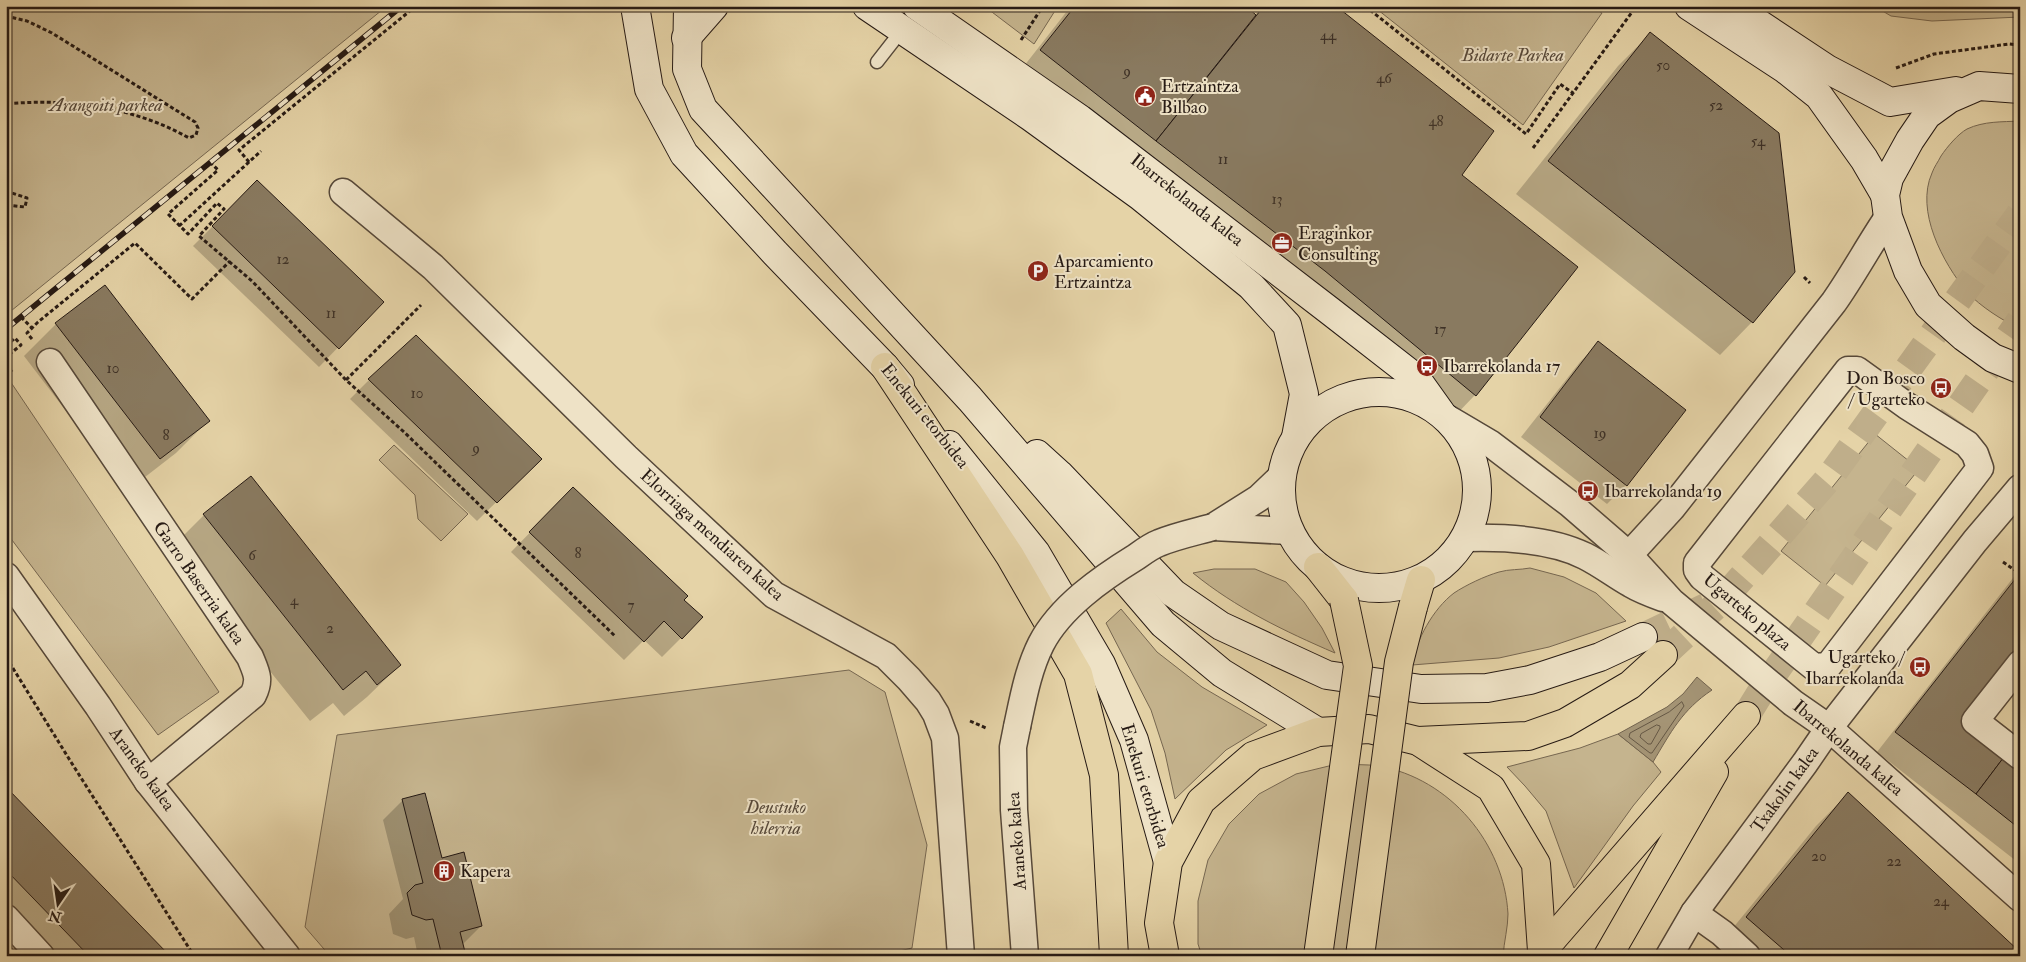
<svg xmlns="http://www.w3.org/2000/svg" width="2026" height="962" font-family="'IM FELL Double Pica',serif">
<rect width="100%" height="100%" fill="#e5d3a7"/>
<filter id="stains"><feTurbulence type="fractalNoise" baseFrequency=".004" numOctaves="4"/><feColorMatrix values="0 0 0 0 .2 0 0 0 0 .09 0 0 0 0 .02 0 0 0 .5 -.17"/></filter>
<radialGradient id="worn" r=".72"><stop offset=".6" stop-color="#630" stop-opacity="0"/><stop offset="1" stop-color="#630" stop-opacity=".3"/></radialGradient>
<!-- green -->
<g fill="#c5b48e" stroke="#766751">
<path d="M 6,6 L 387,6 L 6,315 Z"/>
<path d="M 984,6 L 1058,6 L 1034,44 Z"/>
<path d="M 1373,6 L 1590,6 L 1602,13 L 1523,125 Z"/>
<path d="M 1874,6 L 2020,6 L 2020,17 L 1932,21 L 1891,16 Z"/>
<path d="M 2020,121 L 2020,329 C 2002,320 1981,307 1967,292 C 1943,263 1915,211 1932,173 C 1934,167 1938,162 1941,156 C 1947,147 1958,134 1967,129 C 1984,121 2002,122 2020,121 Z"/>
<path d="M 6,375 L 219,692 L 158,735 L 6,532 Z"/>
<path d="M 1875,434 L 1919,469 L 1825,586 L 1781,551 Z"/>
<path d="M 394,445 L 468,514 L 441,541 L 418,519 L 415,495 L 379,460 Z"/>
<path d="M 1530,568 L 1564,577 L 1596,593 L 1626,621 L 1549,647 L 1499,658 L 1412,665 C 1416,640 1433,609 1454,593 C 1466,585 1485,576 1499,572 C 1509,569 1520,570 1530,568 Z"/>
<path d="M 1214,569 L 1255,569 L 1286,582 L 1304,602 L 1322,628 L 1335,653 C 1284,631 1236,608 1193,573 Z"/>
<path d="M 1121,609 L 1157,652 L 1202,687 L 1267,725 L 1226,750 L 1175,799 L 1165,753 L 1151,710 L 1106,623 Z"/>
<path d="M 849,670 L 885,692 L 927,845 L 912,948 L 879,956 L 330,956 L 305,927 L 337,735 Z"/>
<path d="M 1618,734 L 1653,762 L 1661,772 L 1633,806 L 1574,888 L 1546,811 L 1525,786 L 1507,767 L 1580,748 Z"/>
<path d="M 1337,764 C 1351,765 1366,764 1379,766 C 1450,779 1504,843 1508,914 C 1508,927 1504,942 1503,956 L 1202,956 L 1198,944 L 1198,901 L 1208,860 L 1229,824 L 1259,794 L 1296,774 Z"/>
</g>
<!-- water -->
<path fill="#a49475" stroke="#72634e" d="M 1697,677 L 1712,690 C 1682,710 1671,732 1653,762 L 1618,734 L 1667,707 L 1683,694 Z"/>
<!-- shadow -->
<g fill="#0003">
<path d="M 1071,6 L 1244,6 L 1255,15 L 1262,6 L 1334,6 L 1460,175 L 1576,267 L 1475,395 L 1451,420 L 1017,75 Z"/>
<path d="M 1650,34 L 1794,271 L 1752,322 L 1720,355 L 1516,194 L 1618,66 Z"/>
<path d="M 257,182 L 382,302 L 319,367 L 193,246 Z"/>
<path d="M 56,324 L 208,421 L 176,453 L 127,491 L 24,356 Z"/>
<path d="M 1599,343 L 1626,485 L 1607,504 L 1521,437 L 1580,362 Z"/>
<path d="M 369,380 L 540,459 L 477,521 L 350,399 Z"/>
<path d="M 250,478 L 400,665 L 367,697 L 344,716 L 333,703 L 310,721 L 171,548 L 204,515 Z"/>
<path d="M 554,508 L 683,600 L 681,638 L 662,657 L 644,640 L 624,660 L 511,552 Z"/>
<path d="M 2020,569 L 2020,663 L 1974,722 L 2020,757 L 2020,864 L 1877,752 Z"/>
<path d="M 6,788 L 168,956 L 41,956 L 6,920 Z"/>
<path d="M 1848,794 L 2020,956 L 1722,956 L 1715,950 L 1816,826 Z"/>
<path d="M 403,800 L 481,926 L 462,945 L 465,956 L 418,956 L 414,937 L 406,939 L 393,934 L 389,914 L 403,899 L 383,820 Z"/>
</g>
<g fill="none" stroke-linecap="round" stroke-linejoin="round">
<!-- shore -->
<g stroke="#655744" stroke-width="1">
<path d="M 1682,702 L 1684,706 L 1652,753 L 1650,753 L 1629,737 L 1630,733 L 1669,712 Z"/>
<path d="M 1657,725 L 1660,726 L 1660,728 L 1651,744 L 1648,744 L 1640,737 L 1641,734 Z"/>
</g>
</g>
<!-- building -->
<g fill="#897a60" stroke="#261a14">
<path d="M 1075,6 L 1246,6 L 1256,15 L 1156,141 L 1040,50 Z"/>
<path d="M 1264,6 L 1336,6 L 1494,131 L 1462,175 L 1578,267 L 1476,396 L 1325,271 L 1156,141 Z"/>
<path d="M 1650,32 L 1779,133 L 1795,272 L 1753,323 L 1548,161 Z"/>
<path d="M 257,180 L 384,302 L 339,349 L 212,226 Z"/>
<path d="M 105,285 L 210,421 L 160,459 L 55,323 Z"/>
<path d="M 416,335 L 542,459 L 497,503 L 368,379 Z"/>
<path d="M 1598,341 L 1686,410 L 1627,486 L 1540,417 Z"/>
<path d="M 251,476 L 401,665 L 377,685 L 366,671 L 343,690 L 203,514 Z"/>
<path d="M 573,487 L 688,596 L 684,600 L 703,617 L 682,639 L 664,621 L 644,642 L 529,532 Z"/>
<path d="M 2016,578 L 2020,580 L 2020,664 L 1975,721 L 2010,749 L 1976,794 L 1895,732 Z"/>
<path d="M 2010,749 L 2020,756 L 2020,829 L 1976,794 Z"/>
<path d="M 6,787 L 170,956 L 89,956 L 6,870 Z"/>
<path d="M 1848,792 L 2020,952 L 2020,956 L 1791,956 L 1746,917 Z"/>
<path d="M 425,793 L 442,858 L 464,852 L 482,926 L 460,932 L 466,956 L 442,956 L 433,919 L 426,920 L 412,915 L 407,893 L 415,885 L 423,883 L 402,799 Z"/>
</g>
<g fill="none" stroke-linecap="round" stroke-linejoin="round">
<!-- secondary-tunnel -->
<path stroke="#bfae8a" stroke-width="28" stroke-dasharray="28 14" stroke-linecap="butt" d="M 1643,637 L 1723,599"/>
<!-- primary-tunnel -->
<g stroke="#bfae8a" stroke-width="28" stroke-dasharray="28 14" stroke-linecap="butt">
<path d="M 1663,655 L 1723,599 L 1830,477 L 2020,214"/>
<path d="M 1746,716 L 1759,695 L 2020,321"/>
</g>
<!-- lane casing -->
<g stroke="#564839" stroke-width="15">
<path id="lane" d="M 877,62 L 902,30"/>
</g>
<!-- street casing -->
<g stroke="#564839" stroke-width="29">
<g id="street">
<path d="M 343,192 L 433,267 L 626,457 L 774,595 L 886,656 L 909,679 L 928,701 L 936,714 L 945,738 L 961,956"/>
<path d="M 50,362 L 250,657 C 256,672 261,679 253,695 L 148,782"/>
<path d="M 1848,370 L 1857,370 L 1907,406 L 1967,444 L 1975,454 L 1980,468 L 1828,666 L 1814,667 L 1702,577 L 1697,570 L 1697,563 Z"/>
<path d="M 1447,418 L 1491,444 L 1570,504 L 1629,555 L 1672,602 L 1793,703 L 1829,728 L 2020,898"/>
<path d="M 1213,527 L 1259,498 L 1281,477"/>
<path d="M 1213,527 L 1289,531"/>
<path d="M 1467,538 C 1504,537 1551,539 1585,556 C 1601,564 1615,575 1631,584 C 1641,590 1652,594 1663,598"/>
<path d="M 1629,555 L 1672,508 L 1834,302 C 1853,275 1869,245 1888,217"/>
<path d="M 6,576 L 98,706 L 148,782 L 287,956"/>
<path d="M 2020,664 L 1975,721 L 2020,756"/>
<path d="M 1017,727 L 1013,747 L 1014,810 L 1025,956"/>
<path d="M 1694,913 L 1722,933 L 1747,956"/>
<path d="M 6,918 L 41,956"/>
<path d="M 1669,956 L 1694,913 L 1805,763 L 1829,728 L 1975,541 L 2020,488"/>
</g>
</g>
<!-- secondary casing -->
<g stroke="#261a14" stroke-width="30">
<g id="secondary">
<path d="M 635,6 L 649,89 L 684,154 L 775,253 L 885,367 L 900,385"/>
<path d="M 688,6 L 687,69 L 703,109 L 970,399 L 1163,624 L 1222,673 L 1318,732"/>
<path d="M 867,6 L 1031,117 L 1082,154 L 1140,196 L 1251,286 L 1287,325 L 1304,394 L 1296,437"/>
<path d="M 917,6 L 1080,119 L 1330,311 L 1416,378 L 1441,413"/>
<path d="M 1689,6 L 1785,69 L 1819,96 L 1864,159 L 1885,195"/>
<path d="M 1732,6 L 1827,69 L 1890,102 L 1956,91"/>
<path d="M 686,38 L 714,6"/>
<path d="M 2020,89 L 1979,86 L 1949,99 L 1927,115 L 1910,140 L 1889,178 L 1885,195 L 1888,217 L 1908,271 L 1928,305 L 1964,337 L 1993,358 L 2020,369"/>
<circle cx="1379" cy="490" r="98"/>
<path d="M 949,445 L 1036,553 L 1101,664 L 1134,740 L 1168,862"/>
<path d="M 1037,454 L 1059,474 L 1173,593 L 1221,626 L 1327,675 L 1421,689 L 1487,688 L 1530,680 L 1600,657 L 1643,637"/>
</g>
</g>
<!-- primary casing -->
<g stroke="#261a14" stroke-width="30">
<g id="primary">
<path d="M 885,367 L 1010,556 L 1078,674 L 1104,775 L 1114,956"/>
<path d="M 1318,567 L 1344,600"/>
<path d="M 1413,607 L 1421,580"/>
<path d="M 1418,741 L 1528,736 L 1565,723 L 1630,685 L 1663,655"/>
<path d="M 1542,951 L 1746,716"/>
<path d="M 1165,956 L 1159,923 L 1168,862 L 1201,801 L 1253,756 L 1318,732 L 1369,729 L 1418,741 L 1491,788 L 1536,864 L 1542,951 L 1541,956"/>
<path d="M 1608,956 L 1714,772"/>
</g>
</g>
<!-- path -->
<g stroke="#261a14" stroke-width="3" stroke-dasharray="4 2.5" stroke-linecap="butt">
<path d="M 1365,6 L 1526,134 L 1560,84 L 1573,93"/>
<path d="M 6,16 L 27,21 L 52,33 L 195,122 L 198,128 L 196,135 L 189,138 C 134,107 69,98 6,104"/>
<path d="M 1021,40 L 1041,9 L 1036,6"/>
<path d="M 1896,68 L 1934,54 L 2009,44 L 2020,45"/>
<path d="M 1533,148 L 1635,8"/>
<path d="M 210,162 L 218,170 L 168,214 L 188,234 L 217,203 L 224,209 L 199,236 L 252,281 L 346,380 L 404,432 L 616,637"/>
<path d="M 249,162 L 239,150 L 416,6"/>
<path d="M 6,191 L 27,198 L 25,207 L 6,205"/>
<path d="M 179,226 L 261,151"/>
<path d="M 1804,277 L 1810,283"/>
<path d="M 6,285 L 6,286"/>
<path d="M 21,317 L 32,328"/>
<path d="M 32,339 L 27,333 L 38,322 L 135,243 L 192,299 L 230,261"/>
<path d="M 6,346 L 15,338 L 21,345 L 6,357"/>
<path d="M 6,364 L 12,372"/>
<path d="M 346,380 L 421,305"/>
<path d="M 2003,562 L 2019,573"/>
<path d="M 6,657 L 71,762 L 194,956"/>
<path d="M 970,721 L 986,728"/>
</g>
<!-- lane -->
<use href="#lane" stroke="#eee2c6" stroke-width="12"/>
<!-- street -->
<use href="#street" stroke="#eee2c6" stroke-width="26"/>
<!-- secondary -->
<use href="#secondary" stroke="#eee2c6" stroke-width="28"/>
<!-- primary -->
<use href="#primary" stroke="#e5d3a7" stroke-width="28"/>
<!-- rail casing -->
<g stroke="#261a14" stroke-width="5.5">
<path id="rail" d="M 6,329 L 402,6"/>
</g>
<!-- rail -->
<use href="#rail" stroke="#eee2c6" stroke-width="4" stroke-dasharray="11" stroke-linecap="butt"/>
<!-- street-bridge casing -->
<g stroke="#564839" stroke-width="29" stroke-linecap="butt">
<path id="street-bridge" d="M 1017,727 C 1023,699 1028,670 1041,644 C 1060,607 1102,578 1136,557 C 1143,552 1151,546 1159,543 C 1176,536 1195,532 1213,527"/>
</g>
<!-- primary-bridge casing -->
<g stroke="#261a14" stroke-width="30" stroke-linecap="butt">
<g id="primary-bridge">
<path d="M 1318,956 L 1358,666 L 1344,600"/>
<path d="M 1360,956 L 1399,662 L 1413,607"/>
</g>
</g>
<!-- street-bridge -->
<use href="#street-bridge" stroke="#eee2c6" stroke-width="26"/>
<!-- primary-bridge -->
<use href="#primary-bridge" stroke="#e5d3a7" stroke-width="28"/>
</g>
<!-- icons -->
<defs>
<g id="civic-disc" transform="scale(1.125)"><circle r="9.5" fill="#8f2418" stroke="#eee2c6"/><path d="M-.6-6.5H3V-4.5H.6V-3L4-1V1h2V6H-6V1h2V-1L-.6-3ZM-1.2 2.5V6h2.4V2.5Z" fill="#fff"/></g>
<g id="office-disc" transform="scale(1.125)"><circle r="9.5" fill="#8f2418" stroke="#eee2c6"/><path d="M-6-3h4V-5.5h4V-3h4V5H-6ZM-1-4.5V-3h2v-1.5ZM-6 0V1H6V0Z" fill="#fff"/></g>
<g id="parking-disc" transform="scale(1.125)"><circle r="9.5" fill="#8f2418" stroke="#eee2c6"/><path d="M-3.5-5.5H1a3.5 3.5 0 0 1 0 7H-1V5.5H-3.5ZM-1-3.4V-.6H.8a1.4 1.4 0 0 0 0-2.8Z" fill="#fff"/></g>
<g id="bus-disc" transform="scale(1.125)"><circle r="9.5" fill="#8f2418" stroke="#eee2c6"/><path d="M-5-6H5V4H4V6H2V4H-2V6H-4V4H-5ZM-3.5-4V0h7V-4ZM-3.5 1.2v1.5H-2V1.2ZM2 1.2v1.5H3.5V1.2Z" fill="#fff"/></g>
<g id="building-disc" transform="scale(1.125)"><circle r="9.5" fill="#8f2418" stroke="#eee2c6"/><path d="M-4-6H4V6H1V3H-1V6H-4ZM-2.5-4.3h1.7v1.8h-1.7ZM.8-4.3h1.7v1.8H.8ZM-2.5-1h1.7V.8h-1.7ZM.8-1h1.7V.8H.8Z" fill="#fff"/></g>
</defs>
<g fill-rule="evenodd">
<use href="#civic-disc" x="1145" y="96"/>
<use href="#office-disc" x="1282" y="243"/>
<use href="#parking-disc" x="1038" y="271"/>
<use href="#bus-disc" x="1427" y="366"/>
<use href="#bus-disc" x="1941" y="388"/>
<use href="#bus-disc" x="1588" y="491"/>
<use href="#bus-disc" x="1920" y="667"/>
<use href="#building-disc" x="444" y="871"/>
</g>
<g text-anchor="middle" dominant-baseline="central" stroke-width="4" stroke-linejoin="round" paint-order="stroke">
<!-- number labels -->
<g font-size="15" fill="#3f3227">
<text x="1328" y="35">44</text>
<text x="1663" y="65">50</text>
<text x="1127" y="71">9</text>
<text x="1384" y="78">46</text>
<text x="1716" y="105">52</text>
<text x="1436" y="121">48</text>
<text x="1758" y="141">54</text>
<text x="1223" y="159">11</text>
<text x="1277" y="199">13</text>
<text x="283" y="259">12</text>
<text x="331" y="313">11</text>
<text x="1440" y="329">17</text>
<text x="113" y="368">10</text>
<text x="417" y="393">10</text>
<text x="1600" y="433">19</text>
<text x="166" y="435">8</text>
<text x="476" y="448">9</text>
<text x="578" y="553">8</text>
<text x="252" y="555">6</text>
<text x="294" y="600">4</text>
<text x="631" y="605">7</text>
<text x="330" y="628">2</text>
<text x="1819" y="856">20</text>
<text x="1894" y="861">22</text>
<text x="1941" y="901">24</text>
</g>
<!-- park labels -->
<g font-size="18" font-style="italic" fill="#564839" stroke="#eee2c6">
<text x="1513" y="55">Bidarte Parkea</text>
<text x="106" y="105">Arangoiti parkea</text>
<text x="776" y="807">Deustuko<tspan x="776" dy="21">hilerria</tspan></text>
</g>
<!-- poi labels -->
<g font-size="18" fill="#261a14" stroke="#eee2c6" text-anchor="start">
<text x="1161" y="86">Ertzaintza<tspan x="1161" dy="21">Bilbao</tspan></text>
<text x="1298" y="233">Eraginkor<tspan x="1298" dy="21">Consulting</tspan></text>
<text x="1054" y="261">Aparcamiento<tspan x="1054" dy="21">Ertzaintza</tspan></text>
<text x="1443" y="366">Ibarrekolanda 17</text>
<text x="1925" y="378" text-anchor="end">Don Bosco<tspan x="1925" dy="21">/ Ugarteko</tspan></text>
<text x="1604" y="491">Ibarrekolanda 19</text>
<text x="1904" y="657" text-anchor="end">Ugarteko /<tspan x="1904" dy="21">Ibarrekolanda</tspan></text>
<text x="460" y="871">Kapera</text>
</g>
<!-- street labels -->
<g font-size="18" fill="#261a14" stroke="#eee2c6">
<text transform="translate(1187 200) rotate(38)">Ibarrekolanda kalea</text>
<text transform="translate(925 416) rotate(51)">Enekuri etorbidea</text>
<text transform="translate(712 535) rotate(42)">Elorriaga mendiaren kalea</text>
<text transform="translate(199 583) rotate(55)">Garro Baserria kalea</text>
<text transform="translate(1747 612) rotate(40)">Ugarteko plaza</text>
<text transform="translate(1848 748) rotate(40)">Ibarrekolanda kalea</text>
<text transform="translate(142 769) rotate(54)">Araneko kalea</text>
<text transform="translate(1145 786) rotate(73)">Enekuri etorbidea</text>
<text transform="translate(1785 790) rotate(-54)">Txakolin kalea</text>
<text transform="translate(1017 841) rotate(-94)">Araneko kalea</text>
</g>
</g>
<!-- margin -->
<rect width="2026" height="962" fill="none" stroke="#e5d3a7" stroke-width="25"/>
<rect x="8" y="8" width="2011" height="947" fill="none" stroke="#261a14" stroke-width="2.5"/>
<rect x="12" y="12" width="2001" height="937" fill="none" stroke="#261a14"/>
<!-- north arrow -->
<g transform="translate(58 904) rotate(193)" stroke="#eee2c6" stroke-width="4" paint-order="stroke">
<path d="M0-4L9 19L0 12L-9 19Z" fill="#261a14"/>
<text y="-8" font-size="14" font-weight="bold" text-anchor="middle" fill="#261a14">N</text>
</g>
<rect width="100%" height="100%" filter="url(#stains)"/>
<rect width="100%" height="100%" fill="url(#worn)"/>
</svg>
